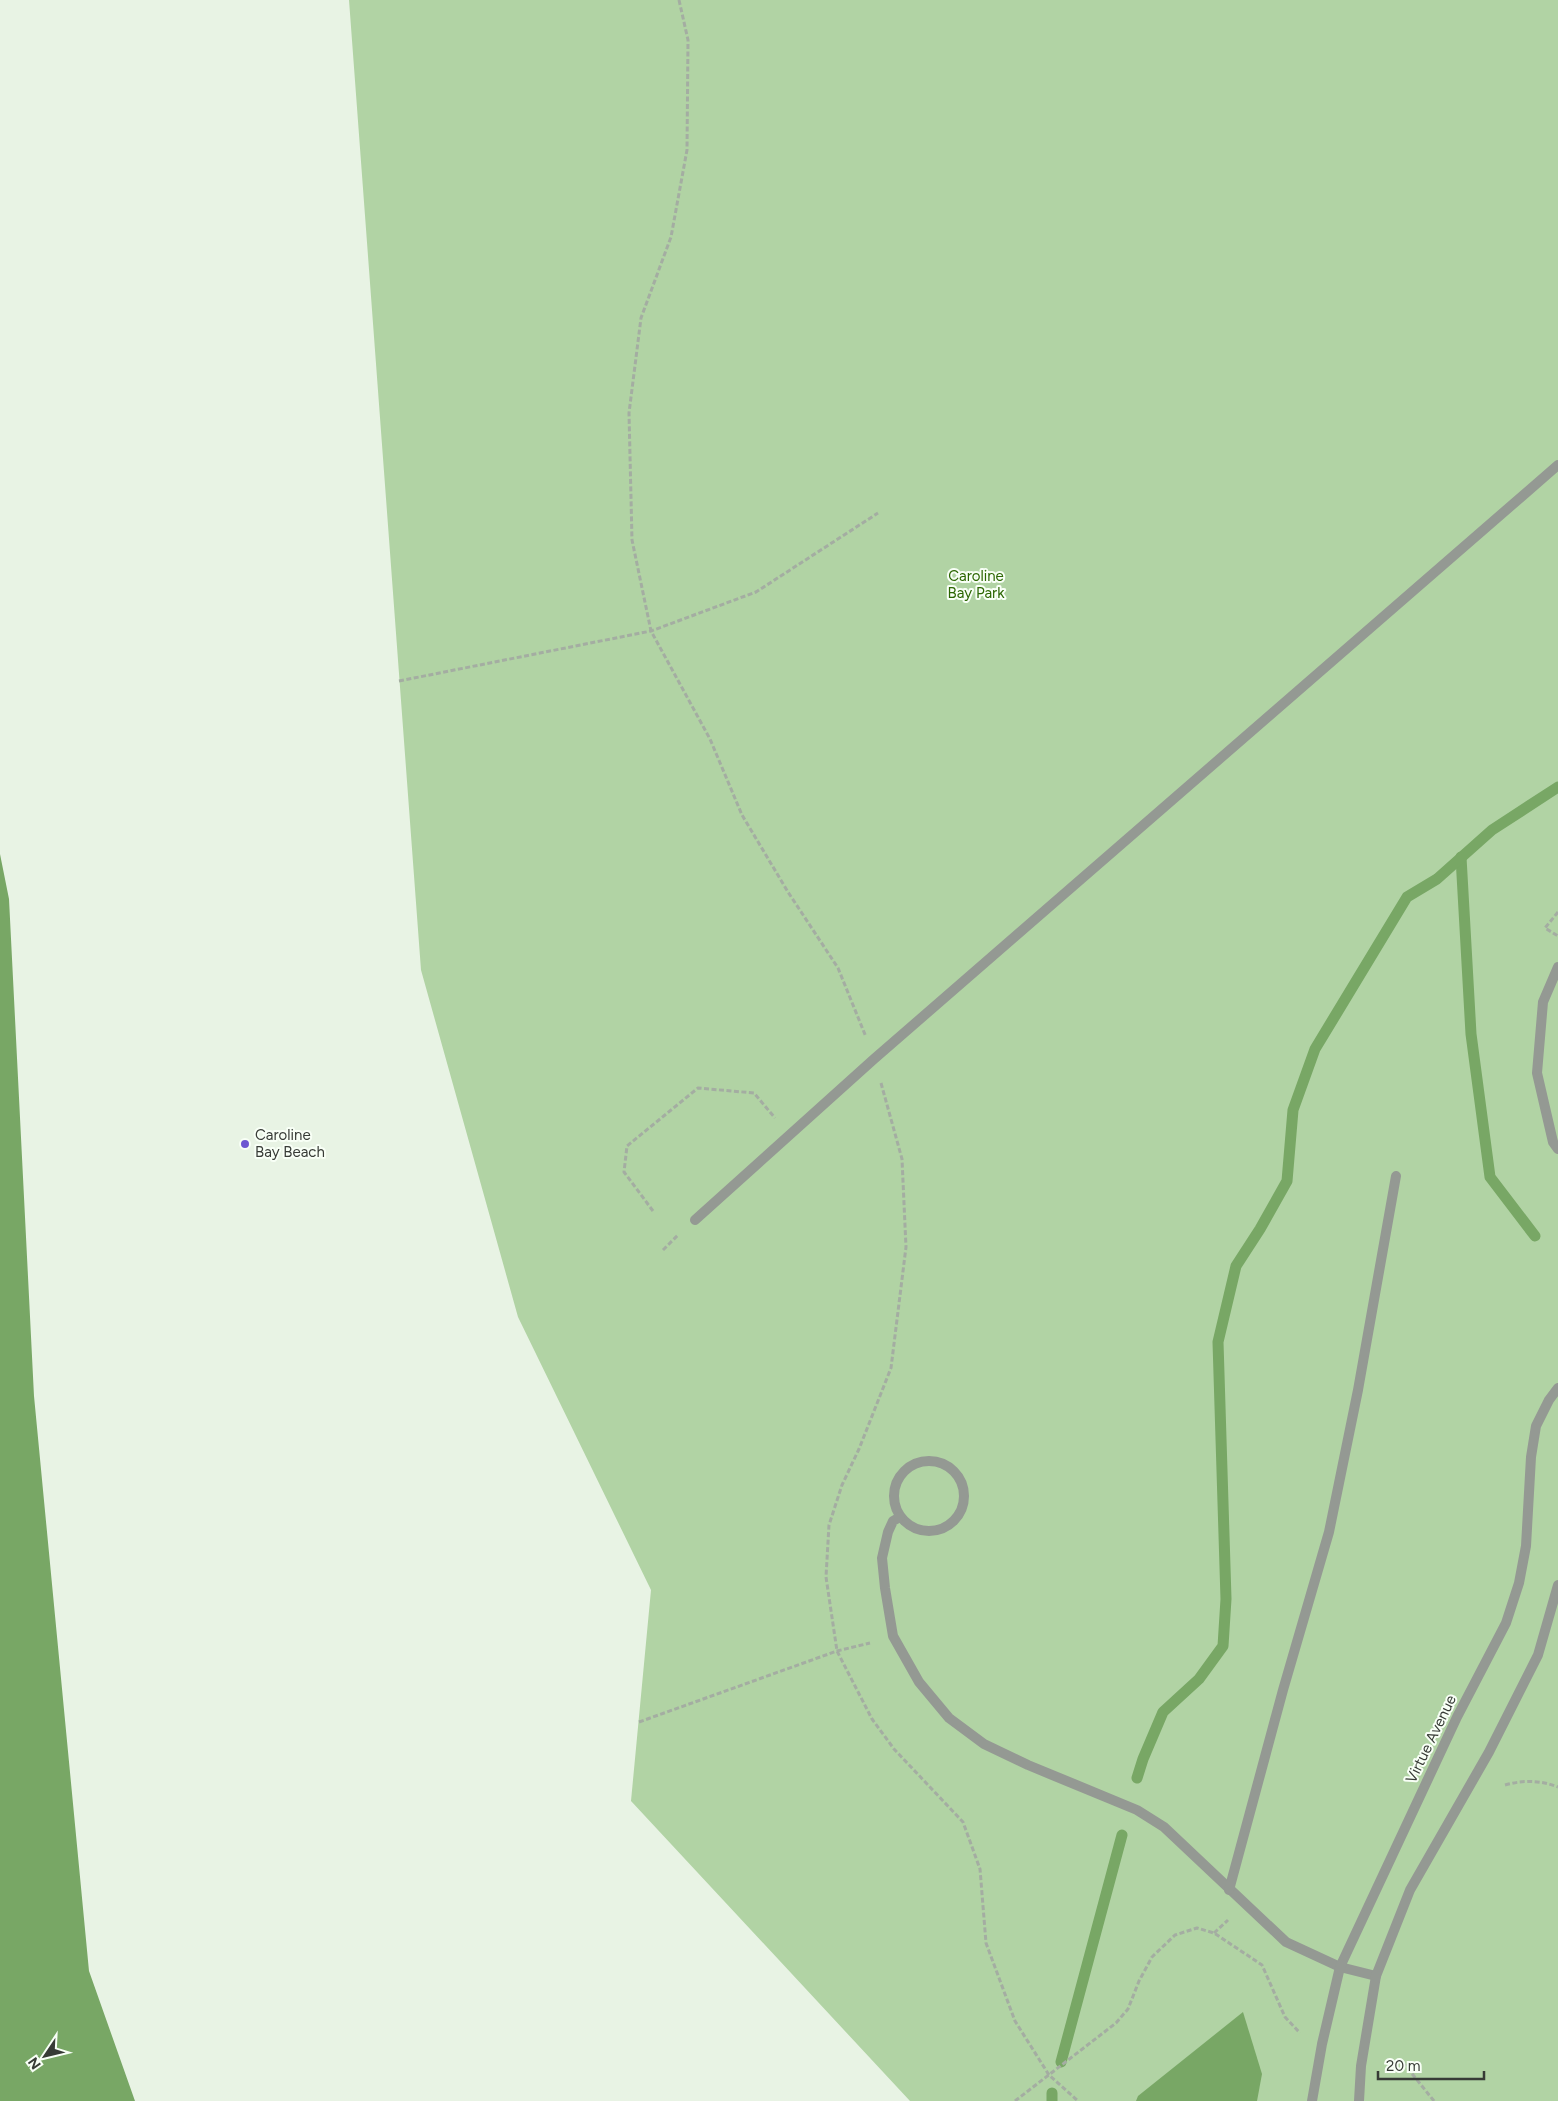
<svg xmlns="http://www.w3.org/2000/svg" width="1558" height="2101" font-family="Figtree,sans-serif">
<rect width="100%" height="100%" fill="#e8f3e4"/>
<!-- green -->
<path fill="#b1d3a4" d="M 349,0 L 1558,0 L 1558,2101 L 910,2101 L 631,1801 L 651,1590 L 518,1317 L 421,970 Z"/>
<!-- water -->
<g fill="#78a765">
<path d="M 0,854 L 9,899 L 34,1396 L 89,1971 L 135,2101 L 0,2101 Z"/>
<path d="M 1243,2012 L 1262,2074 L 1257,2101 L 1136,2101 L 1138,2096 Z"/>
</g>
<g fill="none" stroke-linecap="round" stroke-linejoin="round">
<!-- stream -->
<g stroke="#78a765" stroke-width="11">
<path d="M 1461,857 L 1471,1034 L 1490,1177 L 1535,1236"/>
<path d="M 1137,1778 L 1143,1759 L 1163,1712 L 1199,1679 L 1223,1646 L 1226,1599 L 1218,1342 L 1236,1266 L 1260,1229 L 1287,1181 L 1293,1110 L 1315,1049 L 1407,897 L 1437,879 L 1492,830 L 1558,787"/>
<path d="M 1061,2062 L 1122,1835"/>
<path d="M 1052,2101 L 1052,2093"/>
</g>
<!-- path -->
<g stroke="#a4ada2" stroke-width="3" stroke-dasharray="5 2.5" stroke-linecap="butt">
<path d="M 679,0 L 688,40 L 687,150 L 671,237 L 641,318 L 629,413 L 632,540 L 651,631 L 710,739 L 742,815 L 788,892 L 838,968 L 866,1037"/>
<path d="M 399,681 L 651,631 L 756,592 L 878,513"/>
<path d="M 1558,912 L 1545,928 L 1558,936"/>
<path d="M 881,1083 L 902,1159 L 906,1247 L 891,1368 L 859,1449 L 842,1485 L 829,1525 L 826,1577 L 837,1651 L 872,1719 L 894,1749 L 963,1822 L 980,1869 L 986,1943 L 1015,2021 L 1049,2075 L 1078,2101"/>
<path d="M 653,1211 L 624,1172 L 627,1146 L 698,1088 L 754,1093 L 775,1118"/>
<path d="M 663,1250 L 678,1235"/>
<path d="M 639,1722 L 837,1651 L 870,1643"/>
<path d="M 1505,1785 C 1523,1780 1540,1780 1558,1787"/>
<path d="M 1214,1933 L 1228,1920"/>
<path d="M 1387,2060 L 1405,2065 L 1434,2101"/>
<path d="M 1015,2101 L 1116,2023 L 1128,2009 L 1139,1981 L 1152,1957 L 1175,1935 L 1197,1928 L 1214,1933 L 1262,1965 L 1285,2017 L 1300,2033"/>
</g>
<!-- service -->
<g stroke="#949993" stroke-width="10">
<path d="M 1558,967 L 1543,1002 L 1537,1073 L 1553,1142 L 1558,1149"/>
<circle cx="929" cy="1496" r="35"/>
<path d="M 900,1517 L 893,1521 L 888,1532 L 882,1558 L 885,1588 L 893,1636 L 919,1682 L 949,1718 L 984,1744 L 1028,1765 L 1137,1810 L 1164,1827 L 1286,1942 L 1340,1967 L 1376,1976"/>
<path d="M 1229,1890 L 1283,1690 L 1329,1532 L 1358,1390 L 1396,1176"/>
<path d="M 1312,2101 L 1322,2044 L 1340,1967 L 1457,1717 L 1506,1623 L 1519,1583 L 1526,1546 L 1531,1457 L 1536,1426 L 1549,1400 L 1558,1388"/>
<path d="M 1359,2101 L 1361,2066 L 1376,1976 L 1410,1890 L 1489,1752 L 1538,1655 L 1558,1585"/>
</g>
<!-- pedestrian -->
<path stroke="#949993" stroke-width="10" d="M 695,1220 L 874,1059 L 1558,465"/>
</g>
<!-- markers -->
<circle fill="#6d57d1" stroke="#f8fff6" stroke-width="2" cx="245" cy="1144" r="5"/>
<g text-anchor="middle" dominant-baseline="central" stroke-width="4" stroke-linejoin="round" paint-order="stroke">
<!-- park labels -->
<g font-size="15" fill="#2b6602" stroke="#f8fff6">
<text x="976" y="576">Caroline<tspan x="976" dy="17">Bay Park</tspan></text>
</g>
<!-- poi labels -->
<g font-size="15" fill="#373b36" stroke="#f8fff6" text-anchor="start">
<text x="255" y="1135">Caroline<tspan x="255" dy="17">Bay Beach</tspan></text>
</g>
<!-- street labels -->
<g font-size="15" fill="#373b36" stroke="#f8fff6">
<text transform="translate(1431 1739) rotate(-64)">Virtue Avenue</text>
</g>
</g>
<!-- north arrow -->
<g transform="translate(45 2056) rotate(235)" stroke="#f8fff6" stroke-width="4" paint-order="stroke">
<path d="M0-4L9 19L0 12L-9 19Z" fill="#373b36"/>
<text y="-8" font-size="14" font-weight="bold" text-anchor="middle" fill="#373b36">N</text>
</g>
<!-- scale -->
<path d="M1378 2071v8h106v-8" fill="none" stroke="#373b36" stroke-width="2.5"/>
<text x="1386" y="2071" font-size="15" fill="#373b36" stroke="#f8fff6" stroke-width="4" paint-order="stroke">20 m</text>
</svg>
